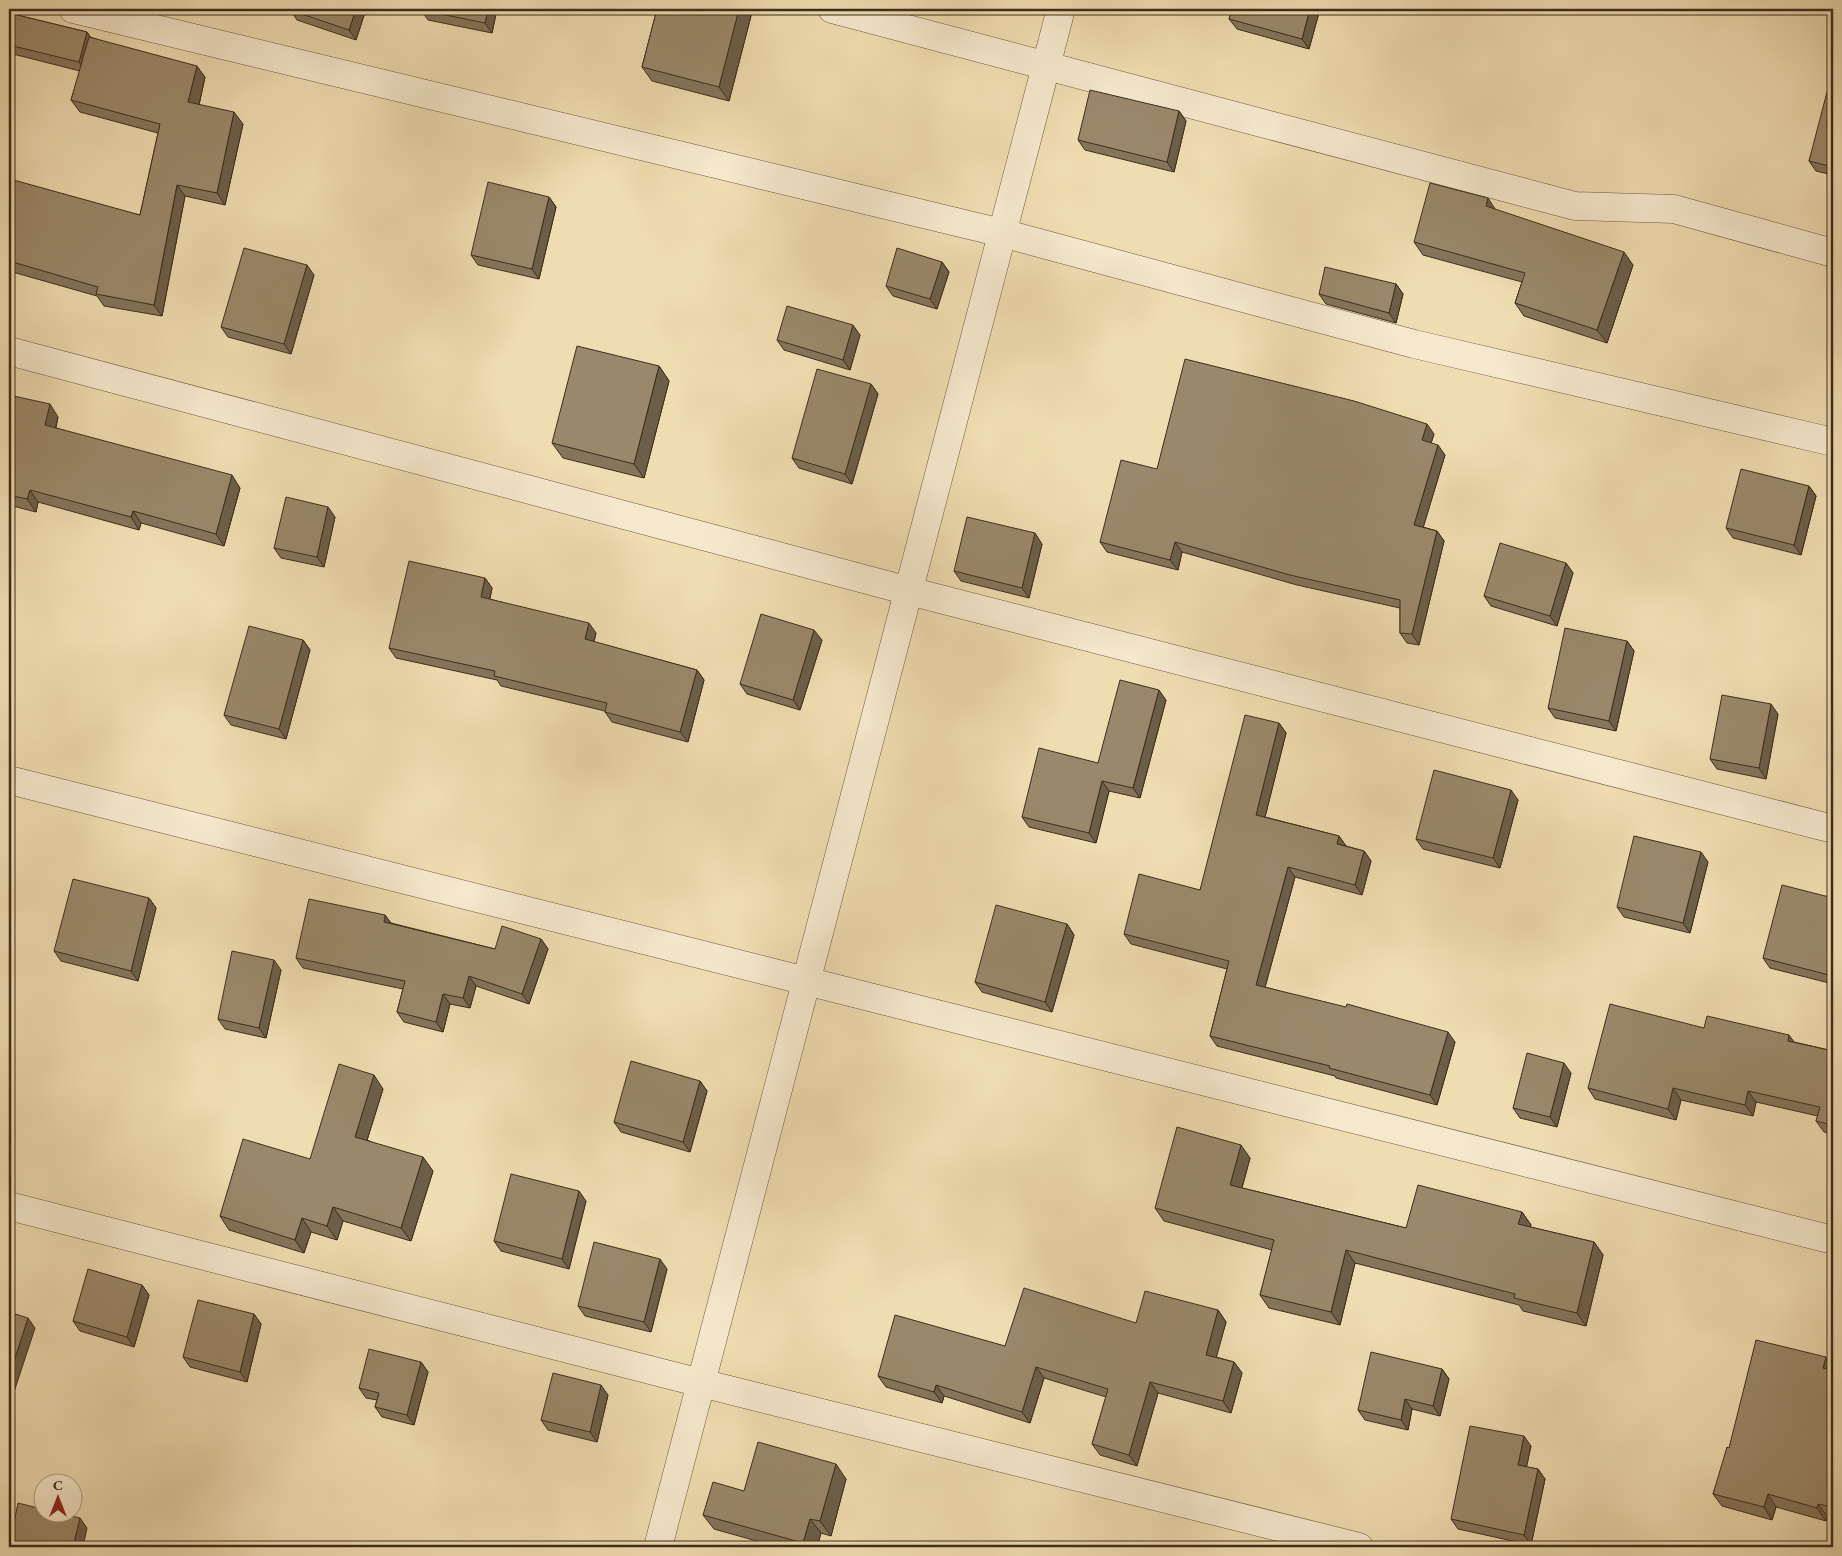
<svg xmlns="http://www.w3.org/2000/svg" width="1842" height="1556" font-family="'EB Garamond',serif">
<rect width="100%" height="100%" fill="#efdcb0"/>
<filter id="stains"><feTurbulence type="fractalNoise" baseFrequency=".004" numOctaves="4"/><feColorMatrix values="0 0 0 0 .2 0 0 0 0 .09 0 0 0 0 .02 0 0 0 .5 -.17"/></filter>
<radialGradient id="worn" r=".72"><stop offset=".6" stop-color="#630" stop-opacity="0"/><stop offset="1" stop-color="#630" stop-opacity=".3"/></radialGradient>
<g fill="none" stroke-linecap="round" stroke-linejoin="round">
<!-- minor casing -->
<g stroke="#6a5942" stroke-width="29">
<g id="minor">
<path d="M 73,9 L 1002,233 L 1414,344 L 1833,442"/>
<path d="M 832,9 L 1575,206 L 1674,209 L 1833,253"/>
<path d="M 9,351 L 909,591 L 1833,829"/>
<path d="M 9,780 L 1833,1240"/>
<path d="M 9,1206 L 701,1383 L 1359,1547"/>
<path d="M 658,1547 L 1061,9"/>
</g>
</g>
<!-- minor -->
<use href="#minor" stroke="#f5e8cc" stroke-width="28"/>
</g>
<!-- wall -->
<g fill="#84755b" stroke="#3d2d1e">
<path d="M 291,9 L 366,9 L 356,40 L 297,20 L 290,10 Z"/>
<path d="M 497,9 L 492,33 L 428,20 L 421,10 Z"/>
<path d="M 657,9 L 750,9 L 752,12 L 729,101 L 652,81 L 642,67 Z"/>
<path d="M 1232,9 L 1320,9 L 1309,49 L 1237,29 L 1229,19 Z"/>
<path d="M 9,13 L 87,32 L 90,37 L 205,77 L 199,105 L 243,124 L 225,205 L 185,196 L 162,316 L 104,306 L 97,296 L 9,271 L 9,185 L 140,215 L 158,133 L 80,112 L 71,100 L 80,71 L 9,53 Z"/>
<path d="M 1833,94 L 1833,175 L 1816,171 L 1809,161 Z"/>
<path d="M 1179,111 L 1186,121 L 1174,172 L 1085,150 L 1078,140 Z"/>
<path d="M 549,197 L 556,207 L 539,279 L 478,265 L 471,255 Z"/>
<path d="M 1414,242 L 1633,265 L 1607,343 L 1524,316 L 1515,303 L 1522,282 L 1423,255 Z"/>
<path d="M 942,262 L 949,272 L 937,309 L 893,296 L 886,286 Z"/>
<path d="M 314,275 L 291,354 L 228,337 L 221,327 Z"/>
<path d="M 1396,284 L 1403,294 L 1396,323 L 1326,304 L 1319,294 Z"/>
<path d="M 860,335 L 850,370 L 784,350 L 777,340 Z"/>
<path d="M 659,366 L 669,381 L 644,478 L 563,458 L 552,443 Z"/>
<path d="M 871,384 L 878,394 L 852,484 L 799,468 L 792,458 Z"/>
<path d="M 9,395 L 58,417 L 56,428 L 240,488 L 224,546 L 141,523 L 139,530 L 38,502 L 36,512 L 9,505 Z"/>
<path d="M 1434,434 L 1431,443 L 1445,455 L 1423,527 L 1437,531 L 1444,541 L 1419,645 L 1407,643 L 1400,633 L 1400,608 L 1297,585 L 1182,552 L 1178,570 L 1107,552 L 1100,542 L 1157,469 Z"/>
<path d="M 1809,486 L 1816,496 L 1801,555 L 1733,538 L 1726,528 Z"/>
<path d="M 335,517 L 324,567 L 281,558 L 274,548 Z"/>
<path d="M 1042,544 L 1029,598 L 961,581 L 954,571 Z"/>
<path d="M 1566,563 L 1573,573 L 1557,626 L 1491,606 L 1484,596 Z"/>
<path d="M 485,578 L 492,588 L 490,599 L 596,633 L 594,642 L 697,670 L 704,680 L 688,742 L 612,722 L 605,712 L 605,711 L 501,686 L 497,680 L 396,658 L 389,648 Z"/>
<path d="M 303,640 L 310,650 L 286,739 L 231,725 L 224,715 Z"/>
<path d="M 822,640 L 800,710 L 747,694 L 740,684 Z"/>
<path d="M 1627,641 L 1634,651 L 1616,731 L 1555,718 L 1548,708 Z"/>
<path d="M 1166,700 L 1140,798 L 1109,791 L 1096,843 L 1029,827 L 1022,817 L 1098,763 Z"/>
<path d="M 1778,714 L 1766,779 L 1717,769 L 1710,759 Z"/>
<path d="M 1279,723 L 1286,733 L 1265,817 L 1339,836 L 1346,846 L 1364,851 L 1371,861 L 1362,895 L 1295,877 L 1265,987 L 1455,1042 L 1437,1105 L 1336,1078 L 1335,1076 L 1217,1046 L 1210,1036 L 1227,969 L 1131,944 L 1124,934 L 1200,890 Z"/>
<path d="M 1518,800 L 1500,868 L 1423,849 L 1416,839 Z"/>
<path d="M 1708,862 L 1690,933 L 1624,917 L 1617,907 Z"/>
<path d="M 149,898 L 156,908 L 138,981 L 61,961 L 54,951 Z"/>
<path d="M 1833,898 L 1833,984 L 1770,968 L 1763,958 Z"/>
<path d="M 385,915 L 391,923 L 495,949 L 541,939 L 548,949 L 529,1004 L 476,986 L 470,1008 L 450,1004 L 443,1032 L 404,1022 L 397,1012 L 403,989 L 303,968 L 296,958 Z"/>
<path d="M 1067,924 L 1074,935 L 1052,1012 L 982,992 L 975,982 Z"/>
<path d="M 281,970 L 266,1038 L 225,1029 L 218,1019 Z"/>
<path d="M 1704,1028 L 1794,1042 L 1833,1051 L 1833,1134 L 1824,1132 L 1816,1121 L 1818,1116 L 1756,1102 L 1753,1116 L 1681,1100 L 1676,1120 L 1595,1099 L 1588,1088 Z"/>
<path d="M 1571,1073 L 1557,1127 L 1520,1118 L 1513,1108 Z"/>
<path d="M 700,1081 L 707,1091 L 690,1152 L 621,1132 L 614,1122 Z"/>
<path d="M 383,1089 L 367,1140 L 433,1171 L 411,1241 L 343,1221 L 337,1240 L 311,1232 L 304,1253 L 229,1230 L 220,1216 L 310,1159 Z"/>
<path d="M 1250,1158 L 1242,1188 L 1406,1228 L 1522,1212 L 1531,1225 L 1530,1227 L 1594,1242 L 1603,1255 L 1586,1326 L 1523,1311 L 1519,1305 L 1355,1263 L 1340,1325 L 1269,1308 L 1260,1295 L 1272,1250 L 1164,1221 L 1155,1208 Z"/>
<path d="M 586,1201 L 569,1269 L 501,1251 L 494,1241 Z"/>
<path d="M 667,1269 L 651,1332 L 585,1316 L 578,1306 Z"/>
<path d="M 142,1285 L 149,1295 L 134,1347 L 80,1331 L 73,1321 Z"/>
<path d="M 1218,1310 L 1226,1322 L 1216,1357 L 1234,1362 L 1242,1373 L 1231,1413 L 1158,1393 L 1137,1466 L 1100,1455 L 1092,1444 L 1106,1397 L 1044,1378 L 1030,1423 L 944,1396 L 942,1403 L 886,1387 L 878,1376 L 1005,1346 L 1136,1323 Z"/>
<path d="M 254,1314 L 261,1324 L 247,1382 L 190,1367 L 183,1357 Z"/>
<path d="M 421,1362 L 428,1372 L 414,1425 L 382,1417 L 375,1407 L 377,1400 L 366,1398 L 359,1388 Z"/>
<path d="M 1833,1368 L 1833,1518 L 1827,1516 L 1826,1521 L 1776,1507 L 1772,1520 L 1722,1506 L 1713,1494 L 1729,1448 Z"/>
<path d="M 1442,1369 L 1449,1379 L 1440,1416 L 1412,1409 L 1408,1430 L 1365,1420 L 1358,1410 Z"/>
<path d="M 608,1395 L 597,1442 L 548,1430 L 541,1420 Z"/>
<path d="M 1531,1446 L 1526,1467 L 1538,1469 L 1545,1479 L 1531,1545 L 1458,1529 L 1451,1519 Z"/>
<path d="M 846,1479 L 831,1536 L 821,1533 L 817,1547 L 778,1547 L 714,1529 L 703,1515 L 744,1491 Z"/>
</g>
<!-- shaded-wall -->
<g fill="#6c5f4a" stroke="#3d2d1e">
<path d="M 356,9 L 366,9 L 356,40 L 349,30 Z"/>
<path d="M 488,9 L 497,9 L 492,33 L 485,23 Z"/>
<path d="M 739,9 L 750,9 L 752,12 L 729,101 L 719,87 Z"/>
<path d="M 1310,9 L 1320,9 L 1309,49 L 1302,39 Z"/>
<path d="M 87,32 L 94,42 L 86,72 L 79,62 Z"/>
<path d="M 197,66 L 205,77 L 197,114 L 188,102 Z"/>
<path d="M 1179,111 L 1186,121 L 1174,172 L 1167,162 Z"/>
<path d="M 234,112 L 243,124 L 225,205 L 217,193 Z"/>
<path d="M 177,185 L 185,196 L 162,316 L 154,305 Z"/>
<path d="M 549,197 L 556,207 L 539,279 L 532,269 Z"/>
<path d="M 1488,198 L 1497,212 L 1486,206 Z"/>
<path d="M 1624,252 L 1633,265 L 1607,343 L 1597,330 Z"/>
<path d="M 942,262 L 949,272 L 937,309 L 930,299 Z"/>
<path d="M 307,265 L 314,275 L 291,354 L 284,344 Z"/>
<path d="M 1396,284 L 1403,294 L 1396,323 L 1389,313 Z"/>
<path d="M 853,325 L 860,335 L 850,370 L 843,360 Z"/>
<path d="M 659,366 L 669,381 L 644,478 L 634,464 Z"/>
<path d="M 871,384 L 878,394 L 852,484 L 845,474 Z"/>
<path d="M 50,404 L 58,417 L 53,437 L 45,425 Z"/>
<path d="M 1427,424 L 1434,434 L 1429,450 L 1422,440 Z"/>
<path d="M 1438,445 L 1445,455 L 1421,535 L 1414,525 Z"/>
<path d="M 232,475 L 240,488 L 224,546 L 216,534 Z"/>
<path d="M 1809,486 L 1816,496 L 1801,555 L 1794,545 Z"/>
<path d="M 30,490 L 38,502 L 36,512 L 27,499 Z"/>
<path d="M 328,507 L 335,517 L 324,567 L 317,557 Z"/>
<path d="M 133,511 L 141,523 L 139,530 L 131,517 Z"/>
<path d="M 1437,531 L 1444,541 L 1419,645 L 1412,634 Z"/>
<path d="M 1035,533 L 1042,544 L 1029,598 L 1022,588 Z"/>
<path d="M 1175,542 L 1182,552 L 1178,570 L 1170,560 Z"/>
<path d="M 1566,563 L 1573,573 L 1557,626 L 1550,616 Z"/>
<path d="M 485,578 L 492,588 L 488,607 L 481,597 Z"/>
<path d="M 589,623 L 596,633 L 592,649 L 585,639 Z"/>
<path d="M 814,630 L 822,640 L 800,710 L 793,700 Z"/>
<path d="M 303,640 L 310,650 L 286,739 L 279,729 Z"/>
<path d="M 1627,641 L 1634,651 L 1616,731 L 1609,721 Z"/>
<path d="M 697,670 L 704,680 L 688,742 L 680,732 Z"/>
<path d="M 1159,690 L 1166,700 L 1140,798 L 1133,788 Z"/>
<path d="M 1771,704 L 1778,714 L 1766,779 L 1759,768 Z"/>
<path d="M 1279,723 L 1286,733 L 1263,825 L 1256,815 Z"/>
<path d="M 1102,781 L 1109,791 L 1096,843 L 1089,833 Z"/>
<path d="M 1511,790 L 1518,800 L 1500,868 L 1493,858 Z"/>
<path d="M 1339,836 L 1346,846 L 1337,844 Z"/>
<path d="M 1364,851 L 1371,861 L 1362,895 L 1355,885 Z"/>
<path d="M 1701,852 L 1708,862 L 1690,933 L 1683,923 Z"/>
<path d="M 1288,867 L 1295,877 L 1263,995 L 1256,985 Z"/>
<path d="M 149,898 L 156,908 L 138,981 L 131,971 Z"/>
<path d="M 385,915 L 392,925 L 384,922 Z"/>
<path d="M 1067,924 L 1074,935 L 1052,1012 L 1045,1002 Z"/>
<path d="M 541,939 L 548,949 L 529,1004 L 522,994 Z"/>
<path d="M 274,960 L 281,970 L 266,1038 L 259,1028 Z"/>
<path d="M 469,976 L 476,986 L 470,1008 L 463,998 Z"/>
<path d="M 443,994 L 450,1004 L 443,1032 L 436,1022 Z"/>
<path d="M 1448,1032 L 1455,1042 L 1437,1105 L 1430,1095 Z"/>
<path d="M 1789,1035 L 1797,1046 L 1788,1041 Z"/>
<path d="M 1564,1063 L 1571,1073 L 1557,1127 L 1550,1117 Z"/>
<path d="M 374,1075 L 383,1089 L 364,1150 L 355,1137 Z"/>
<path d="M 700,1081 L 707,1091 L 690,1152 L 683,1142 Z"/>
<path d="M 1673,1088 L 1681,1100 L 1676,1120 L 1668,1109 Z"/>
<path d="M 1748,1091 L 1756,1102 L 1753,1116 L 1745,1105 Z"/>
<path d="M 1241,1145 L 1250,1158 L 1239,1198 L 1230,1185 Z"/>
<path d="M 423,1157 L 433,1171 L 411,1241 L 401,1228 Z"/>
<path d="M 579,1191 L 586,1201 L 569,1269 L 562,1259 Z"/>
<path d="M 333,1207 L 343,1221 L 337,1240 L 327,1226 Z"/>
<path d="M 1522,1212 L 1531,1225 L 1527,1237 L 1518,1224 Z"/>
<path d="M 302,1218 L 311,1232 L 304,1253 L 295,1240 Z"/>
<path d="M 1594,1242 L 1603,1255 L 1586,1326 L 1577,1313 Z"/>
<path d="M 1346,1250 L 1355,1263 L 1340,1325 L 1331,1312 Z"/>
<path d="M 660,1259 L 667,1269 L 651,1332 L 644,1322 Z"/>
<path d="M 142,1285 L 149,1295 L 134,1347 L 127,1337 Z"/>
<path d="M 1218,1310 L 1226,1322 L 1214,1366 L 1206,1355 Z"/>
<path d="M 254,1314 L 261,1324 L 247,1382 L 240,1372 Z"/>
<path d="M 28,1318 L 35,1328 L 12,1398 L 9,1393 L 9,1377 Z"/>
<path d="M 1826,1357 L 1833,1368 L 1833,1374 L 1823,1368 Z"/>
<path d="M 421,1362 L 428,1372 L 414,1425 L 407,1415 Z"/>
<path d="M 1234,1362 L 1242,1373 L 1231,1413 L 1223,1401 Z"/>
<path d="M 1036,1367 L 1044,1378 L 1030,1423 L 1022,1412 Z"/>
<path d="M 1442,1369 L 1449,1379 L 1440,1416 L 1433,1406 Z"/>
<path d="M 1150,1382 L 1158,1393 L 1137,1466 L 1129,1455 Z"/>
<path d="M 601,1385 L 608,1395 L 597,1442 L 590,1432 Z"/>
<path d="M 936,1385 L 944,1396 L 942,1403 L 934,1392 Z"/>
<path d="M 1405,1399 L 1412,1409 L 1408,1430 L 1401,1420 Z"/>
<path d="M 1524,1436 L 1531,1446 L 1525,1475 L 1518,1465 Z"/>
<path d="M 836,1464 L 846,1479 L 831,1536 L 820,1521 Z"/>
<path d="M 1538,1469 L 1545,1479 L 1531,1545 L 1524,1535 Z"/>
<path d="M 1768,1494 L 1776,1507 L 1772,1520 L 1764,1507 Z"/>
<path d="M 1818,1504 L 1827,1516 L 1826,1521 L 1817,1508 Z"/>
<path d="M 80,1518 L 87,1528 L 83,1547 L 73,1547 Z"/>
<path d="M 810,1519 L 821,1533 L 817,1547 L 807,1547 L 803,1543 Z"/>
</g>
<!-- building -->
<g fill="#9a886a" stroke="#3d2d1e">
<path d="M 291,9 L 356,9 L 349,30 L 290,10 Z"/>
<path d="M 421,9 L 488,9 L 485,23 L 421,10 Z"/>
<path d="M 657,9 L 739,9 L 719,87 L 642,67 Z"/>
<path d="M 1232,9 L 1310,9 L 1302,39 L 1229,19 Z"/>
<path d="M 9,13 L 87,32 L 79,62 L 9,45 Z"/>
<path d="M 89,37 L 197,66 L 188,102 L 234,112 L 217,193 L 177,185 L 154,305 L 96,294 L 98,287 L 9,261 L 9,185 L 10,179 L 140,215 L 160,124 L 71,100 Z"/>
<path d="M 1090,90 L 1179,111 L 1167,162 L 1078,140 Z"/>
<path d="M 1827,92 L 1833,94 L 1833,167 L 1809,161 Z"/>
<path d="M 488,182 L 549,197 L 532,269 L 471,255 Z"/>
<path d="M 1430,183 L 1488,198 L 1486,206 L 1624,252 L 1597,330 L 1515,303 L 1525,273 L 1414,242 Z"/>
<path d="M 244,248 L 307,265 L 284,344 L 221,327 Z"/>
<path d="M 897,248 L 942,262 L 930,299 L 886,286 Z"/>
<path d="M 1325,267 L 1396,284 L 1389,313 L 1319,294 Z"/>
<path d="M 787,306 L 853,325 L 843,360 L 777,340 Z"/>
<path d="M 577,346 L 659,366 L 634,464 L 552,443 Z"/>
<path d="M 1185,359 L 1354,401 L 1427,424 L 1422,440 L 1438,445 L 1414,525 L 1437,531 L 1412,634 L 1400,633 L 1400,600 L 1290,575 L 1175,542 L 1170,560 L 1100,542 L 1121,460 L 1157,469 Z"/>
<path d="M 817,369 L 871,384 L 845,474 L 792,458 Z"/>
<path d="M 9,395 L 50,404 L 45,425 L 232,475 L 216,534 L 133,511 L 131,517 L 30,490 L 27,499 L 9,495 Z"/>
<path d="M 1741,469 L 1809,486 L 1794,545 L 1726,528 Z"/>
<path d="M 286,497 L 328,507 L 317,557 L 274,548 Z"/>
<path d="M 967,517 L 1035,533 L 1022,588 L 954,571 Z"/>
<path d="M 1500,543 L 1566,563 L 1550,616 L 1484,596 Z"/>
<path d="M 409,561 L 485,578 L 481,597 L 589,623 L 585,639 L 697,670 L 680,732 L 605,712 L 607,703 L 494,676 L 495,671 L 389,648 Z"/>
<path d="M 761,614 L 814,630 L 793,700 L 740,684 Z"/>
<path d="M 249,626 L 303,640 L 279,729 L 224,715 Z"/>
<path d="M 1565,628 L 1627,641 L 1609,721 L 1548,708 Z"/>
<path d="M 1120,680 L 1159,690 L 1133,788 L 1102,781 L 1089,833 L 1022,817 L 1039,748 L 1098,763 Z"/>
<path d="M 1722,695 L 1771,704 L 1759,768 L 1710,759 Z"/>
<path d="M 1245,715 L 1279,723 L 1256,815 L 1339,836 L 1337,844 L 1364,851 L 1355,885 L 1288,867 L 1256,985 L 1346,1007 L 1347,1004 L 1448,1032 L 1430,1095 L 1329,1068 L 1330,1066 L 1210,1036 L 1229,961 L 1124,934 L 1139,874 L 1200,890 Z"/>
<path d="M 1434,770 L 1511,790 L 1493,858 L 1416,839 Z"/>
<path d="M 1634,836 L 1701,852 L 1683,923 L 1617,907 Z"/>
<path d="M 73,879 L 149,898 L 131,971 L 54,951 Z"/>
<path d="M 1782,885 L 1833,898 L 1833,976 L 1763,958 Z"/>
<path d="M 309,899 L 385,915 L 384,922 L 495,949 L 502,926 L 541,939 L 522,994 L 469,976 L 463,998 L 443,994 L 436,1022 L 397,1012 L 405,981 L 296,958 Z"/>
<path d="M 996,905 L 1067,924 L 1045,1002 L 975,982 Z"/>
<path d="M 232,951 L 274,960 L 259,1028 L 218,1019 Z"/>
<path d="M 1610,1004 L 1704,1028 L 1707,1016 L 1789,1035 L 1788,1041 L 1833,1051 L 1833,1125 L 1816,1121 L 1820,1107 L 1748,1091 L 1745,1105 L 1673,1088 L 1668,1109 L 1588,1088 Z"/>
<path d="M 1527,1053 L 1564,1063 L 1550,1117 L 1513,1108 Z"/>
<path d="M 631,1061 L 700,1081 L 683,1142 L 614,1122 Z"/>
<path d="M 339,1064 L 374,1075 L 355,1137 L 423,1157 L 401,1228 L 333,1207 L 327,1226 L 302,1218 L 295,1240 L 220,1216 L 243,1139 L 310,1159 Z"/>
<path d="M 1177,1127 L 1241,1145 L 1230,1185 L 1406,1228 L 1418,1185 L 1522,1212 L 1518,1224 L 1594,1242 L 1577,1313 L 1514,1298 L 1515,1294 L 1346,1250 L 1331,1312 L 1260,1295 L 1274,1240 L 1155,1208 Z"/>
<path d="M 511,1174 L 579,1191 L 562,1259 L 494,1241 Z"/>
<path d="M 594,1242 L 660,1259 L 644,1322 L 578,1306 Z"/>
<path d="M 88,1269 L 142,1285 L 127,1337 L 73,1321 Z"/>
<path d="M 1024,1288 L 1136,1323 L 1145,1291 L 1218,1310 L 1206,1355 L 1234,1362 L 1223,1401 L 1150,1382 L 1129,1455 L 1092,1444 L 1108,1389 L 1036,1367 L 1022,1412 L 936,1385 L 934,1392 L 878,1376 L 895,1315 L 1005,1346 Z"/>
<path d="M 198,1300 L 254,1314 L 240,1372 L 183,1357 Z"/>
<path d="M 9,1312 L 28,1318 L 9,1377 Z"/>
<path d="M 1756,1340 L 1826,1357 L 1823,1368 L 1833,1371 L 1833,1507 L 1818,1504 L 1817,1508 L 1768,1494 L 1764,1507 L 1713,1494 L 1727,1447 L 1729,1448 Z"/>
<path d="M 369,1349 L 421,1362 L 407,1415 L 375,1407 L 379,1393 L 359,1388 Z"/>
<path d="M 1371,1352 L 1442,1369 L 1433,1406 L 1405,1399 L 1401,1420 L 1358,1410 Z"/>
<path d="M 553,1373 L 601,1385 L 590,1432 L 541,1420 Z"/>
<path d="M 1470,1426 L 1524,1436 L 1518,1465 L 1538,1469 L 1524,1535 L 1451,1519 Z"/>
<path d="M 758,1442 L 836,1464 L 820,1521 L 810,1519 L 803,1543 L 703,1515 L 713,1482 L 744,1491 Z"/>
<path d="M 18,1503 L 42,1509 L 42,1514 L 61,1514 L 80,1518 L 73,1547 L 9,1547 Z"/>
</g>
<!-- margin -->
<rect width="1842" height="1556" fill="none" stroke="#efdcb0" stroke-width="30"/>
<rect x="10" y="10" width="1822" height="1536" fill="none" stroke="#3d2d1e" stroke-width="2.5"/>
<rect x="15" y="15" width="1812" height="1526" fill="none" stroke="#3d2d1e"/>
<!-- north arrow -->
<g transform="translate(58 1498)"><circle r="24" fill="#f5e8cc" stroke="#ab9d86"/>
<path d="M0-4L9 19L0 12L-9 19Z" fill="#8f2418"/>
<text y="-8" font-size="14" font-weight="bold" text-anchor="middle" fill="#3d2d1e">С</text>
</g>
<rect width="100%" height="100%" filter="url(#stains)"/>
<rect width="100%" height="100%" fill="url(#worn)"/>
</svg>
